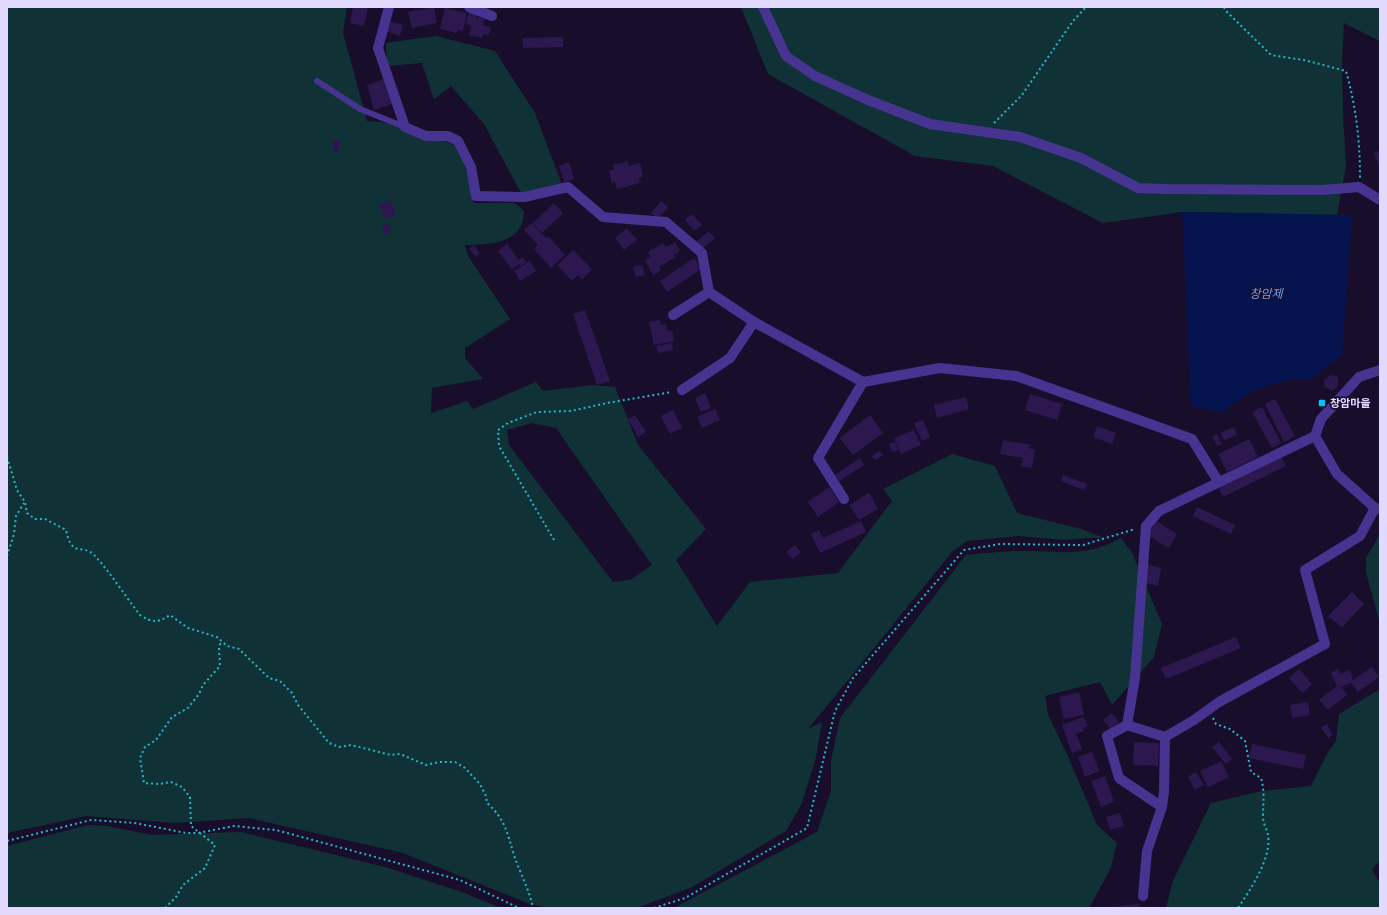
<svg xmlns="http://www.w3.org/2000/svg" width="1387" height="915" font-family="'Archivo Narrow','Noto Sans KR',sans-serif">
<rect width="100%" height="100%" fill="#180e2c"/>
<!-- green -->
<g fill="#103237" fill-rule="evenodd">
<path d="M 7,7 L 347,7 L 343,33 L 367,121 C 397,122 431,134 458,147 L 469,179 L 474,203 L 515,203 L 524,211 C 524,244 489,245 465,245 L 468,256 L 510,319 L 465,348 L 465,358 L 483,379 L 432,388 L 431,413 L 467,401 L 473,409 L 536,382 L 543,391 L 593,385 L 615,387 L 638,445 L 706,529 L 676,560 L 717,626 L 750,582 L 838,573 L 892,501 L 883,489 L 952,454 L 995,466 L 1017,513 L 1081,529 L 1104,538 L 1085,538 L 1065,540 L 1018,536 L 967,541 L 952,552 L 808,729 L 822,722 L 816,757 L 802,803 L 786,831 L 692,887 L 637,908 L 550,908 L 530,904 L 403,853 L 249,818 L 175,823 L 86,816 L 7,833 ZM 532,423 L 556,428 L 652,565 L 630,580 L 613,582 L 509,445 L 507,430 Z"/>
<path d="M 741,7 L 1380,7 L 1380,41 L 1344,23 L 1342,61 L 1343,115 L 1346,166 L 1337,215 L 1182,212 L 1103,223 L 993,166 L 915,156 L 768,74 Z"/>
<path d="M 436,36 L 495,51 L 535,113 L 562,185 L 521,193 L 484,124 L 451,86 L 434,99 L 422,63 L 387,66 L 386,43 Z"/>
<path d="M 1380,534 L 1380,624 L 1366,572 L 1366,558 Z"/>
<path d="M 1121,538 L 1132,553 L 1162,624 L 1154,657 L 1112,705 L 1100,682 L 1045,696 L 1048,715 L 1067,754 L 1097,825 L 1117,843 L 1110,870 L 1089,908 L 674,908 L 817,832 L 831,791 L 831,761 L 840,718 L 966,555 C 986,553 1005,551 1025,551 C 1064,551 1084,558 1121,538 Z"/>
<path d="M 1380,689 L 1380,861 L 1372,869 L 1380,884 L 1380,908 L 1166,908 L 1173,881 L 1211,803 L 1262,791 L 1311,786 L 1328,752 L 1336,741 L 1339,714 Z"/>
<path d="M 88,825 L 107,826 L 152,835 L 241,832 L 385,867 L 462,892 L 501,908 L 7,908 L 7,846 Z"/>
</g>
<!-- water -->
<path fill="#05144e" d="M 1182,212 L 1352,215 L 1342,355 L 1310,380 L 1291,379 L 1251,391 L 1222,413 L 1191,406 Z"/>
<!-- building -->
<g fill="#2c184f">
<path d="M 353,7 L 368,7 L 364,26 L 350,23 Z"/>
<path d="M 434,7 L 437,23 L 412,28 L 408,12 Z"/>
<path d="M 445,8 L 467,13 L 463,31 L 457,30 L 457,33 L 440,29 Z"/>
<path d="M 469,11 L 477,13 L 476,17 L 484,18 L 483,25 L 491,27 L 489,35 L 483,34 L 482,38 L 469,35 L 471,26 L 466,24 Z"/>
<path d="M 389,21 L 403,25 L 400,36 L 386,31 Z"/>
<path d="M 563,37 L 563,47 L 523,48 L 522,38 Z"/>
<path d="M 385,79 L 392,104 L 374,110 L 367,85 Z"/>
<path d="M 333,139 L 339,139 L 339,151 L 333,152 Z"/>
<path d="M 1380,150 L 1380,168 L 1374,153 Z"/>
<path d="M 628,161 L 629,166 L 640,163 L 643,177 L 639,178 L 640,183 L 617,189 L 615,182 L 612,183 L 609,171 L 614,169 L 613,165 Z"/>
<path d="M 569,162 L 574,179 L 564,182 L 559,166 Z"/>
<path d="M 391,200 L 396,215 L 385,219 L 379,204 Z"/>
<path d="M 661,201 L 668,207 L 658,219 L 651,213 Z"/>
<path d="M 554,203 L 563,213 L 542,233 L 533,223 Z"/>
<path d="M 692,214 L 702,225 L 694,231 L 685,220 Z"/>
<path d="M 389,223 L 391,232 L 384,234 L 382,225 Z"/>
<path d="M 532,223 L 546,238 L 548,236 L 565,255 L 551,268 L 534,249 L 538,245 L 524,230 Z"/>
<path d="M 627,228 L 637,240 L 624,250 L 615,238 Z"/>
<path d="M 709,231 L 715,238 L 702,249 L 696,242 Z"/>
<path d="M 675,242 L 680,251 L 674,255 L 675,257 L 659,267 L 661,270 L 653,275 L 645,260 L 651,257 L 648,252 L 663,243 L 666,247 Z"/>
<path d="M 507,244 L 519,260 L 523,257 L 526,262 L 520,266 L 519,264 L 512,269 L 498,251 Z"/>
<path d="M 474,245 L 480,254 L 476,257 L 469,249 Z"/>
<path d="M 573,250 L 592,269 L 582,279 L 578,275 L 572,281 L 557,265 Z"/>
<path d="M 694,258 L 701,269 L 667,292 L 660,281 Z"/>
<path d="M 530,261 L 536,271 L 520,281 L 514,271 Z"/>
<path d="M 642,265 L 645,275 L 636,277 L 633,267 Z"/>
<path d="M 585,310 L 610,381 L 597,385 L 573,314 Z"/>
<path d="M 660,320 L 661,325 L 666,324 L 667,331 L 672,330 L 674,341 L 654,345 L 649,322 Z"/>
<path d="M 672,343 L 673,350 L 658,353 L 656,346 Z"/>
<path d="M 1331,375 L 1338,377 L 1338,386 L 1332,391 L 1325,387 L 1324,380 Z"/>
<path d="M 705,393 L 711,408 L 701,412 L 695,398 Z"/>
<path d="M 1030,394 L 1062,404 L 1057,420 L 1025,410 Z"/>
<path d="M 966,397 L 969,409 L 937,418 L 934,405 Z"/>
<path d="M 1275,399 L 1295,436 L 1284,442 L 1265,404 Z"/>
<path d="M 1262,407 L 1281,443 L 1272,448 L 1252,412 Z"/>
<path d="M 715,409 L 720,420 L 702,428 L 697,417 Z"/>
<path d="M 673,410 L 682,428 L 670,434 L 661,416 Z"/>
<path d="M 635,415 L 646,432 L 638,437 L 628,419 Z"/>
<path d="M 870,415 L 883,433 L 853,455 L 840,438 Z"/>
<path d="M 923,420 L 930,437 L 922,441 L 914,423 Z"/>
<path d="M 1097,426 L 1116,433 L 1112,444 L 1093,437 Z"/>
<path d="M 1234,427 L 1237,435 L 1224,440 L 1220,433 Z"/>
<path d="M 914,430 L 921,445 L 901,454 L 894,438 Z"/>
<path d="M 1217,434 L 1222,444 L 1217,446 L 1212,436 Z"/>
<path d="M 1249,439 L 1258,457 L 1227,472 L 1218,454 Z"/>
<path d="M 1003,440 L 1031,445 L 1029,448 L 1035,450 L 1032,468 L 1021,466 L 1023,458 L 1000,454 Z"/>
<path d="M 895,442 L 898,450 L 892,452 L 889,444 Z"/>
<path d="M 879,451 L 883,455 L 875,460 L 872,456 Z"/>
<path d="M 1280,455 L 1286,466 L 1223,497 L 1218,486 Z"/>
<path d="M 860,458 L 864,465 L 839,481 L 835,475 Z"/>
<path d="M 1063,475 L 1087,484 L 1084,490 L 1061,481 Z"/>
<path d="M 829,487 L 839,502 L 818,517 L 808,502 Z"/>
<path d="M 869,493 L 878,509 L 859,520 L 849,505 Z"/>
<path d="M 1197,507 L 1235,525 L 1231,534 L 1193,516 Z"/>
<path d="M 1154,520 L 1177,534 L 1169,548 L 1145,534 Z"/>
<path d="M 861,521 L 866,532 L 820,553 L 811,534 L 819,530 L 823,538 Z"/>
<path d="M 795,545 L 801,553 L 792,559 L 786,552 Z"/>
<path d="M 1148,565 L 1161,568 L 1158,586 L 1144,583 Z"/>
<path d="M 1352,592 L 1364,604 L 1342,627 L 1328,616 Z"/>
<path d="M 1236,637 L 1241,648 L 1166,679 L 1161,668 Z"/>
<path d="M 1372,667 L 1379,677 L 1358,692 L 1351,683 L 1341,687 L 1347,695 L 1328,710 L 1319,700 L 1337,686 L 1331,673 L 1338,669 L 1340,674 L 1350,670 L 1353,680 Z"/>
<path d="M 1299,669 L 1312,684 L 1302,693 L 1289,678 Z"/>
<path d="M 1079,692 L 1084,715 L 1064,719 L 1059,697 Z"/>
<path d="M 1308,702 L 1310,715 L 1292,718 L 1290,705 Z"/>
<path d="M 1112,713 L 1119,722 L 1111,729 L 1103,720 Z"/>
<path d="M 1084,717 L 1088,726 L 1083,728 L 1084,731 L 1076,734 L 1082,749 L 1072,753 L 1062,725 Z"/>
<path d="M 1327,724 L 1333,735 L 1328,738 L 1321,727 Z"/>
<path d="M 1134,742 L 1159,743 L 1158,766 L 1133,765 Z"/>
<path d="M 1219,742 L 1232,759 L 1226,764 L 1212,747 Z"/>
<path d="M 1252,744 L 1306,755 L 1303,769 L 1249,758 Z"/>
<path d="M 1092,752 L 1099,771 L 1085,777 L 1078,757 Z"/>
<path d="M 1221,761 L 1229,777 L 1208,787 L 1200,771 Z"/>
<path d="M 1196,772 L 1204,785 L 1195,790 L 1188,777 Z"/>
<path d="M 1105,776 L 1114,802 L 1101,807 L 1091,781 Z"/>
<path d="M 1120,813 L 1124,826 L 1110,830 L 1106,817 Z"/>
<path d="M 1139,904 L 1140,908 L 1112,908 L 1111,907 Z"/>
</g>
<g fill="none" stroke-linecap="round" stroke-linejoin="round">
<!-- path -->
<g stroke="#23b8c9" stroke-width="2" stroke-dasharray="2 3" stroke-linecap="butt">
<path d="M 1224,7 L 1225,10 L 1271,55 L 1304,60 L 1346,71 C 1356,107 1360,140 1360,178"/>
<path d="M 994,123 L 1022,95 L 1073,21 L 1086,7"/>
<path d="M 7,457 L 17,490 L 25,502 L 27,513 L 35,519 L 45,519 L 66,530 C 72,559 82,543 94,555 C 111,573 125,596 140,615 C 152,623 158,623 170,615 L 188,628 L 217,637 L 227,646 L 239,649 L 269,678 L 280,681 L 292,693 L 298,705 L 329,743 L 339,747 L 351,745 L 391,755 L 400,754 L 426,765 L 439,762 L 455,762 L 465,768 L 480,784 L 486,796 L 487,803 C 506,820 507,833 514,855 C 520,873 529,889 533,908"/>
<path d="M 554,540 L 499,446 L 498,430 L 508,423 L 537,412 L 571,411 L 607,403 L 672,392"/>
<path d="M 7,556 L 14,534 L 16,516 L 24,503"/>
<path d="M 1213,718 L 1216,724 L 1230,729 L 1245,741 L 1251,772 L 1261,778 C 1265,791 1263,803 1263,817 C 1263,824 1267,829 1268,835 C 1272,858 1250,890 1238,908"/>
<path d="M 7,841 L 91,820 L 135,823 L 186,833 L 198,833 L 234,826 L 276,830 L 460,880 L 519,908"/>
<path d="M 165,908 L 176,897 L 183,885 L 205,868 L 215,845 L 191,826 L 190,797 L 182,787 L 171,782 L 159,784 L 144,783 L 140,758 L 145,747 L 156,740 L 172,717 L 188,708 L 199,694 L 203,685 L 220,666 L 219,648 L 221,641"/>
<path d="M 654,908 L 685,898 L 807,828 L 835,711 L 853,678 L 964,550 L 1000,544 L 1083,545 L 1135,529"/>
</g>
<!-- service -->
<path stroke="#463490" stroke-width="6" d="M 317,81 L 360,109 L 405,127"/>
<!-- minor -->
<g stroke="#463490" stroke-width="10">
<path d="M 389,7 L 378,48 L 405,127 L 426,136 L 448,136 L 458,141 L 471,167 L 476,196 L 524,197 L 568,187 L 603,217 L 666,222 L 702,253 L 709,292 L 754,322 L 863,382 L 940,368 L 1016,376 L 1192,439 L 1218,481"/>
<path d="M 469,7 L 492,16"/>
<path d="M 763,7 L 786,56 L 815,76 L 868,100 L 930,124 L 1020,137 L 1081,158 L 1138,188 L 1165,189 L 1322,190 L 1359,187 L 1380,200"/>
<path d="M 673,315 L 709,292"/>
<path d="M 682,390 L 730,358 L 754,322"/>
<path d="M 1315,436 L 1337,474 L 1375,508 L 1380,509"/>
<path d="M 844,499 L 818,458 L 863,382"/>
<path d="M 1127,725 L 1107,736 L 1119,778 L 1162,807"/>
<path d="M 1165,737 L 1127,725 L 1135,678 L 1146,526 L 1159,511 L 1315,436 L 1321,419 L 1359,377 L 1380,370"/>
<path d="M 1143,896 L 1147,851 L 1162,807 L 1164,792 L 1165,737 L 1194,720 L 1219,702 L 1325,644 L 1305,570 L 1360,536 L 1375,508"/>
</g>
</g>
<!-- markers -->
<rect fill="#05beff" stroke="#180e2c" stroke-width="1.5" x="1318" y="399" width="8" height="8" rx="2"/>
<g text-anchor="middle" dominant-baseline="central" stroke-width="3.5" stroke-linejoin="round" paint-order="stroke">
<!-- poi labels -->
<g font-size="11" font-weight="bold" fill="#e3d9ff" stroke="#180e2c" text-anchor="start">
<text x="1330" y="403">창암마을</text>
</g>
<!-- water labels -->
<g font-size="12" font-style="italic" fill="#67a0ff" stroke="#180e2c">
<text x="1266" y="294">창암제</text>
</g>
</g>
<!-- border -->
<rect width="1387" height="915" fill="none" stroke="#e3d9ff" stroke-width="16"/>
</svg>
